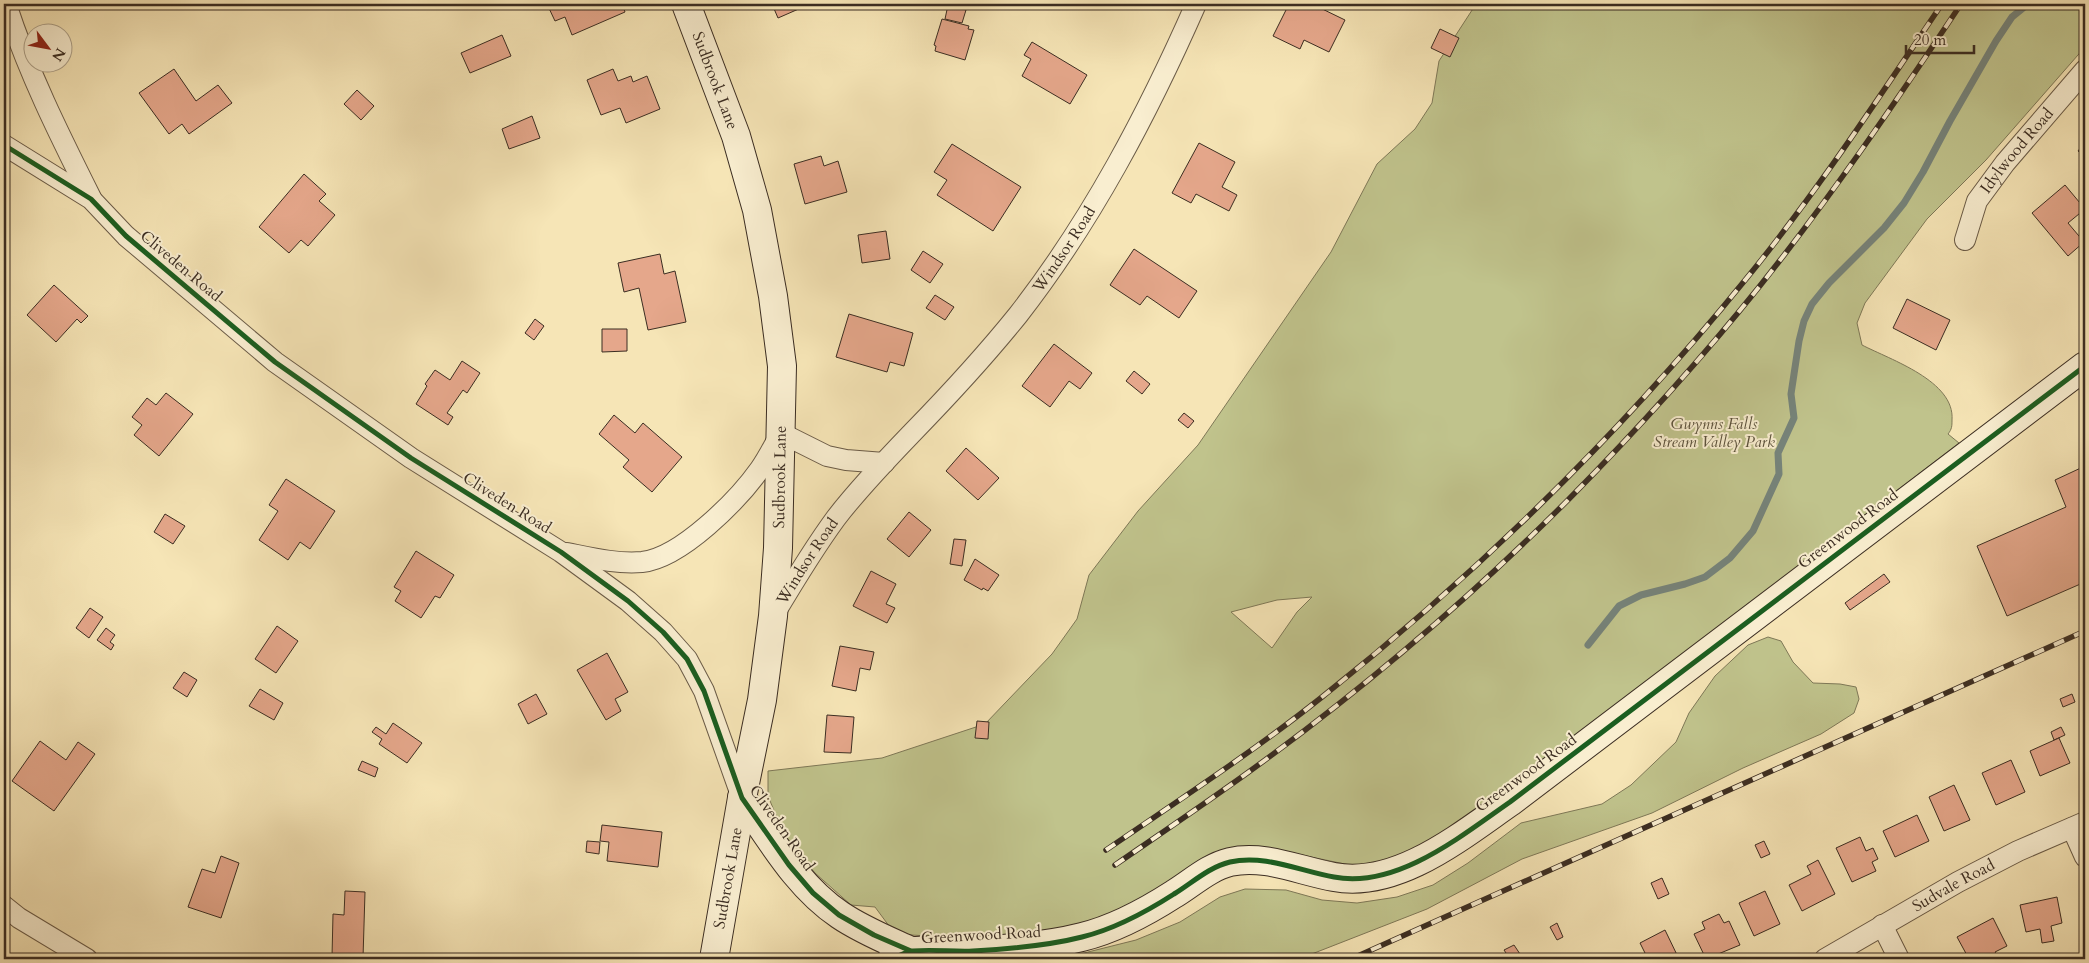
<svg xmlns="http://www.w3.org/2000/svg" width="2089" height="963" font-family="Cardo,serif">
<rect width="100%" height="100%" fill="#f6e5b6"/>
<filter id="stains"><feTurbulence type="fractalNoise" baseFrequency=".004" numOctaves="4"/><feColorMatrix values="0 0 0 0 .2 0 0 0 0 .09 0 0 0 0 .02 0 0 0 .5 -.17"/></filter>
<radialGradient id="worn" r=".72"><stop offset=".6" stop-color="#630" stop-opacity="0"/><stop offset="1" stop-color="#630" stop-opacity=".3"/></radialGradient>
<!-- green -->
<g fill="#c0c38c" stroke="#7e7857" fill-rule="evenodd">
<path d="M 1476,4 L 2085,4 L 2085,47 L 1986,160 L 1927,219 L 1865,303 L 1857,323 L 1862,345 C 1891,360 1955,381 1952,420 C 1952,426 1952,429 1948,434 L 1959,443 L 1503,792 L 1448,832 L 1388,861 L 1359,867 L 1297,854 L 1248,846 L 1225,849 L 1134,903 L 1081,926 L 1032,936 L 977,939 L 895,934 L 875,907 L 851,905 L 815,873 L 785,837 L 768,796 L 768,771 L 882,758 L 985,724 L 1052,654 L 1077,619 L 1089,575 L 1138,511 L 1198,445 L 1331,252 L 1377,164 L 1415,129 L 1432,103 L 1439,61 ZM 1312,597 L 1297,612 L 1272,648 L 1231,612 L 1277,600 Z"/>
<path d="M 1768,637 L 1781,641 L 1793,662 L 1813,683 L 1840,684 L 1856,687 L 1859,699 L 1854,713 L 1821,734 L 1743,768 L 1652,813 L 1522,859 L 1427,909 L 1299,959 L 1038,959 L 1084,953 L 1136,940 L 1180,922 L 1220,897 L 1245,889 L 1286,890 L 1322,900 L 1357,903 L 1397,897 L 1433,885 L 1468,863 L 1521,823 L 1602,804 L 1631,785 L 1676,742 L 1689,713 L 1715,676 L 1748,645 Z"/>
</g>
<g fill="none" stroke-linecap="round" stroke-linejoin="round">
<!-- stream -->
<path stroke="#76837a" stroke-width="7" d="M 1588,645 L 1619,606 L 1641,595 L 1685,584 L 1705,577 L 1730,558 L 1753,531 L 1779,474 L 1778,453 L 1794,418 L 1791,394 L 1799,341 L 1804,321 L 1812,304 L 1829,283 L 1884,228 L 1904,203 L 1923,172 L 1950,121 L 1996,41 L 2012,17 L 2028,4"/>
</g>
<!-- building -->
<g fill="#e5a78b" stroke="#3b2d22">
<path d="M 547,4 L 622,4 L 625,12 L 572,35 L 565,17 L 555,21 Z"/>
<path d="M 772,4 L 810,4 L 778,18 Z"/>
<path d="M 1289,4 L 1312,4 L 1345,20 L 1329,52 L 1304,40 L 1300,49 L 1273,36 Z"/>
<path d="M 948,5 L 966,10 L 962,23 L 945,19 Z"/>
<path d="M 942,19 L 969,26 L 968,29 L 974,30 L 965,60 L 935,51 L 936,46 L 934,45 Z"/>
<path d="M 1440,29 L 1459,38 L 1450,57 L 1431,48 Z"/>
<path d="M 502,35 L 511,56 L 470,73 L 461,53 Z"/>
<path d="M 1032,42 L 1087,75 L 1070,104 L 1022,76 L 1031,59 L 1024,55 Z"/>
<path d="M 174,69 L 196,101 L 218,85 L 232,103 L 189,134 L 182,124 L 169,134 L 139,93 Z"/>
<path d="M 613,69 L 618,81 L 631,76 L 633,82 L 647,76 L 660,109 L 626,123 L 620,108 L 601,115 L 587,80 Z"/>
<path d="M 357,90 L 374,106 L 361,120 L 344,104 Z"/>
<path d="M 532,116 L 540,138 L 509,149 L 502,129 Z"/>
<path d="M 2085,142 L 2085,157 L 2078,151 Z"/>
<path d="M 1199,143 L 1235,162 L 1222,187 L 1237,195 L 1229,211 L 1196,194 L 1191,203 L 1172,193 Z"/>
<path d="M 952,144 L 1021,187 L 993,231 L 937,195 L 947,180 L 934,172 Z"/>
<path d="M 821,156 L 824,166 L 838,161 L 847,192 L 805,204 L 794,164 Z"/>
<path d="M 304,174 L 326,194 L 319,201 L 335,215 L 308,246 L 301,240 L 289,253 L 259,227 Z"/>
<path d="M 2065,185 L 2085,209 L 2068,223 L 2084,242 L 2068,256 L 2032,213 Z"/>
<path d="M 886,231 L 890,259 L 862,263 L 858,235 Z"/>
<path d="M 1134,249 L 1197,291 L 1179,318 L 1147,296 L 1140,305 L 1110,285 Z"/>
<path d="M 923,251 L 943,264 L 930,283 L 911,270 Z"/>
<path d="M 660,254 L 664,274 L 675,271 L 686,322 L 648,330 L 639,288 L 624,292 L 618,263 Z"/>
<path d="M 54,285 L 88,316 L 81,323 L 77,319 L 56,342 L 27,315 Z"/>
<path d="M 935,295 L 954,307 L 945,320 L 926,308 Z"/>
<path d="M 1907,299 L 1950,320 L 1936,350 L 1893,328 Z"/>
<path d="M 849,314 L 913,333 L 904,366 L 890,362 L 887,372 L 836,357 Z"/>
<path d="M 535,319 L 544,326 L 534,340 L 525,333 Z"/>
<path d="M 602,329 L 627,329 L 627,351 L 602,352 Z"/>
<path d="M 1054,344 L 1092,373 L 1080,389 L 1069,381 L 1050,407 L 1022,386 Z"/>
<path d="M 462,361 L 480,373 L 467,393 L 463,390 L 447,413 L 453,417 L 448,425 L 416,404 L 427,386 L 425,384 L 435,370 L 450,380 Z"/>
<path d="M 1134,371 L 1150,384 L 1142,394 L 1126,381 Z"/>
<path d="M 166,393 L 193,414 L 159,456 L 134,435 L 142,425 L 132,417 L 147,398 L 156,405 Z"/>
<path d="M 1184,413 L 1194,421 L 1188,428 L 1178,420 Z"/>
<path d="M 614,415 L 635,433 L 643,423 L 682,457 L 652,492 L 623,467 L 629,460 L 599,434 Z"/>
<path d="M 966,448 L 999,478 L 978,500 L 946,471 Z"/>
<path d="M 2085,466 L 2085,582 L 2007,616 L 1977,546 L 2066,507 L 2055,480 Z"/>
<path d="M 286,479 L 335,511 L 310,549 L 300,542 L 288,560 L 259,540 L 278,511 L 269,505 Z"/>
<path d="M 909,512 L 931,530 L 909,557 L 887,539 Z"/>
<path d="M 165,514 L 185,526 L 173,544 L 154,532 Z"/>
<path d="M 954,539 L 966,540 L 962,566 L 950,564 Z"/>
<path d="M 416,551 L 454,575 L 440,598 L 435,596 L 421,618 L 395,601 L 401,591 L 394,587 Z"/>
<path d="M 975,559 L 999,575 L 988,591 L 983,588 L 982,590 L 964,580 Z"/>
<path d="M 871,571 L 896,584 L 886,604 L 895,608 L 887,623 L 853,606 Z"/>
<path d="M 1884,574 L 1890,582 L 1850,610 L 1845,603 Z"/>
<path d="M 90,608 L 103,617 L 89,638 L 76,628 Z"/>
<path d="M 277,626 L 298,641 L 276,673 L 255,659 Z"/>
<path d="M 106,628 L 115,635 L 110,642 L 114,645 L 111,650 L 97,640 Z"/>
<path d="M 840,646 L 874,652 L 870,670 L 860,668 L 856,691 L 832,686 Z"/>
<path d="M 607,653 L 628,692 L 615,699 L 621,711 L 606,720 L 577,670 Z"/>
<path d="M 184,672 L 197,680 L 187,697 L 173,688 Z"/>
<path d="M 260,689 L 283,703 L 274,720 L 249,706 Z"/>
<path d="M 536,694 L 547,714 L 528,724 L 518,704 Z"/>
<path d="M 2072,694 L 2075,702 L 2063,707 L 2060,699 Z"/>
<path d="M 827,715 L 854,717 L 851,753 L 824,752 Z"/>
<path d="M 977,721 L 989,722 L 988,739 L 975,738 Z"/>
<path d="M 393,723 L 422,743 L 407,763 L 379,744 L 382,739 L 372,732 L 376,727 L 386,734 Z"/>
<path d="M 2061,727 L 2065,735 L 2054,740 L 2051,732 Z"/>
<path d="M 2059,738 L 2070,763 L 2040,776 L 2030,751 Z"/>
<path d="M 40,741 L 66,760 L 78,742 L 95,754 L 54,811 L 12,781 Z"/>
<path d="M 2011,760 L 2025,792 L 1996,805 L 1982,773 Z"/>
<path d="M 362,761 L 378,768 L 375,777 L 358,770 Z"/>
<path d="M 1954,785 L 1970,820 L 1944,831 L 1929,797 Z"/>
<path d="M 1917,815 L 1929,841 L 1895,857 L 1883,831 Z"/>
<path d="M 602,825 L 662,832 L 658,867 L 607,861 L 609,842 L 600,841 Z"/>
<path d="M 1860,837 L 1866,851 L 1873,848 L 1878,859 L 1872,862 L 1876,871 L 1852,882 L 1836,848 Z"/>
<path d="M 587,841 L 600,842 L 599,854 L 586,852 Z"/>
<path d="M 1764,841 L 1770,854 L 1761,858 L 1755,845 Z"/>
<path d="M 221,856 L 239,863 L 221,918 L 188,907 L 202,869 L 215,873 Z"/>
<path d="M 1818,860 L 1835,894 L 1802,911 L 1789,885 L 1811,874 L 1807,866 Z"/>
<path d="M 1662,878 L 1669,894 L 1658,899 L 1651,883 Z"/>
<path d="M 345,891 L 365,892 L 363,958 L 332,957 L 333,914 L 344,915 Z"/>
<path d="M 1765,891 L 1780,924 L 1754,936 L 1739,903 Z"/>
<path d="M 2057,897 L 2062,923 L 2051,926 L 2054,941 L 2042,943 L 2040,929 L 2026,932 L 2020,905 Z"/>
<path d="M 1719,914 L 1724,923 L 1729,921 L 1740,945 L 1706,959 L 1694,934 L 1705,929 L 1702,922 Z"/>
<path d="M 1993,918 L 2007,946 L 1995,952 L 1999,958 L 1997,959 L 1984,959 L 1983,956 L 1976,959 L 1969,959 L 1957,937 Z"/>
<path d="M 1557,923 L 1563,937 L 1557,940 L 1550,927 Z"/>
<path d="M 1665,930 L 1679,959 L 1648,959 L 1640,943 Z"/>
<path d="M 1514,945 L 1520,954 L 1510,959 L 1504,950 Z"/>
</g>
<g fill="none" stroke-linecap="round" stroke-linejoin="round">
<!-- street casing -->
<g stroke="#6a5b47" stroke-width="22">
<g id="street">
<path d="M 6,4 C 28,72 59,134 91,198"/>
<path d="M 4,145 L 91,199 L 126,236 L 275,362 L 411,458 L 561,552 L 628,601 L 663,632 L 687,659 L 704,691 L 742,798"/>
<path id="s1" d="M 1965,240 L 1977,201 L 2005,163 L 2085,70"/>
<path d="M 567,553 C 592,558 616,564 642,562 C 681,558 738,500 760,469 C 768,458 774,445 781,433 L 827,456 L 846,460 L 884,463"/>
<path id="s2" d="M 775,613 C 794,581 814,548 836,518 C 859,488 886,460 912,433 C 949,395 985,356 1018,315 C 1092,220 1148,113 1196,4"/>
<path d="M 2072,828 L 2085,857"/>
<path d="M 4,906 L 19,918 L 87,959"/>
<path d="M 1882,925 L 1899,959"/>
<path id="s3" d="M 1825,959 L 1958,882 L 2018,851 L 2085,822"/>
</g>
</g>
<!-- secondary casing -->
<g stroke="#3b2d22" stroke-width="30">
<g id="secondary">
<path id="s4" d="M 686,4 L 736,136 L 757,210 L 773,296 L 782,366 L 778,548 L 773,616 L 762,700 L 742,798 L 714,959"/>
<path d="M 742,798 C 771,839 797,886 840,915 C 862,930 887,940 911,951"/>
<path d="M 892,959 C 898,956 906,952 913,951 C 933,949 953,952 973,951 C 1009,949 1047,946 1082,937 C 1115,929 1146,912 1174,894 C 1192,883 1209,867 1230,862 C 1264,854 1300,871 1334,877 C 1397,889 1461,836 1510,802 L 2085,366"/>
</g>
</g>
<!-- street -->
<use href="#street" stroke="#f9eed0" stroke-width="20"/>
<!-- secondary -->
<use href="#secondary" stroke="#f9eed0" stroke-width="28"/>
<!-- rail casing -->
<g stroke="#3b2d22" stroke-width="5.5">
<g id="rail">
<path d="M 1106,850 C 1179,800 1253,752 1322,697 C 1478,573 1621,433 1746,279 C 1818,191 1879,97 1942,4"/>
<path d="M 1115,865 C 1160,834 1206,803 1250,771 C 1362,690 1469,599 1567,501 C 1634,433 1699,362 1759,287 C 1831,197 1897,100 1961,4"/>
<path d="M 1351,959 L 2085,631"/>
</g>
</g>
<!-- rail -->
<use href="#rail" stroke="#f9eed0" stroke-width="4" stroke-dasharray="11" stroke-linecap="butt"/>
<!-- cycleway casing -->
<g stroke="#f9eed0" stroke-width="8">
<g id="cycleway">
<path d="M 4,145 L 91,199 L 126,236 L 275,362 L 411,458 L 561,552 L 628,601 L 663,632 L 687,659 L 704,691 L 742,798 L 789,865 L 813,893 L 839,915 L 874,935 L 911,951"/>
<path d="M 892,959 C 898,956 906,952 913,951 C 933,949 953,952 973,951 C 1009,949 1047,946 1082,937 C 1115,929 1146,912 1174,894 C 1192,883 1209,867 1230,862 C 1264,854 1300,871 1334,877 C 1397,889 1461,836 1510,802 L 2085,366"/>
</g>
</g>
<!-- cycleway -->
<use href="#cycleway" stroke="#1b5e20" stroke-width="5"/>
</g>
<g text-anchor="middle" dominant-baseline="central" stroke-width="4" stroke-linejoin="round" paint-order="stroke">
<!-- street labels -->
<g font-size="16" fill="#3b2d22" stroke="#f9eed0">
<text stroke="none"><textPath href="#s4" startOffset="82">Sudbrook Lane</textPath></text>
<text stroke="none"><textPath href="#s1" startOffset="105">Idylwood Road</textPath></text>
<text stroke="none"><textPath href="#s2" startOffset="466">Windsor Road</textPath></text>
<text transform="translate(181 266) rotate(40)">Cliveden Road</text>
<text transform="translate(780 477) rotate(-89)">Sudbrook Lane</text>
<text transform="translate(507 503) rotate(32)">Cliveden Road</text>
<text transform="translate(1848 529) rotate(-37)">Greenwood Road</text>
<text stroke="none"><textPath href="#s2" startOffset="61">Windsor Road</textPath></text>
<text transform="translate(1526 773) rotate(-36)">Greenwood Road</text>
<text transform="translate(782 828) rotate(55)">Cliveden Road</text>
<text transform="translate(728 878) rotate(-80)">Sudbrook Lane</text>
<text stroke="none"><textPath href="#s3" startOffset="148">Sudvale Road</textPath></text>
<text transform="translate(981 935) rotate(-3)">Greenwood Road</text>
</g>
<!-- park labels -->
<g font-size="16" font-style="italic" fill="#5c523c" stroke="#f9eed0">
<text x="1714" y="424">Gwynns Falls<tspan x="1714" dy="18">Stream Valley Park</tspan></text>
</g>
</g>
<!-- margin -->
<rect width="2089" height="963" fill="none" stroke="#f6e5b6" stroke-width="20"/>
<rect x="5" y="5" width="2079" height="953" fill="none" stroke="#3b2d22" stroke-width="2.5"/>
<rect x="10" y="10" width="2069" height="943" fill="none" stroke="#3b2d22"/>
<!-- north arrow -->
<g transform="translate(48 48) rotate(122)"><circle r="24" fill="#f9eed0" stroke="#ada18a"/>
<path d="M0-4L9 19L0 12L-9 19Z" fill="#8f2418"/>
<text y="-8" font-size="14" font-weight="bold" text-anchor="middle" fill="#3b2d22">N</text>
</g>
<!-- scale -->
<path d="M1906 45v8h68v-8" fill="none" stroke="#3b2d22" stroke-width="2.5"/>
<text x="1914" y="45" font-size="15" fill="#3b2d22" stroke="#f9eed0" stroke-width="4" paint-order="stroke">20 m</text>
<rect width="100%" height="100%" filter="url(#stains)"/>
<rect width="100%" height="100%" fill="url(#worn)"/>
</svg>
